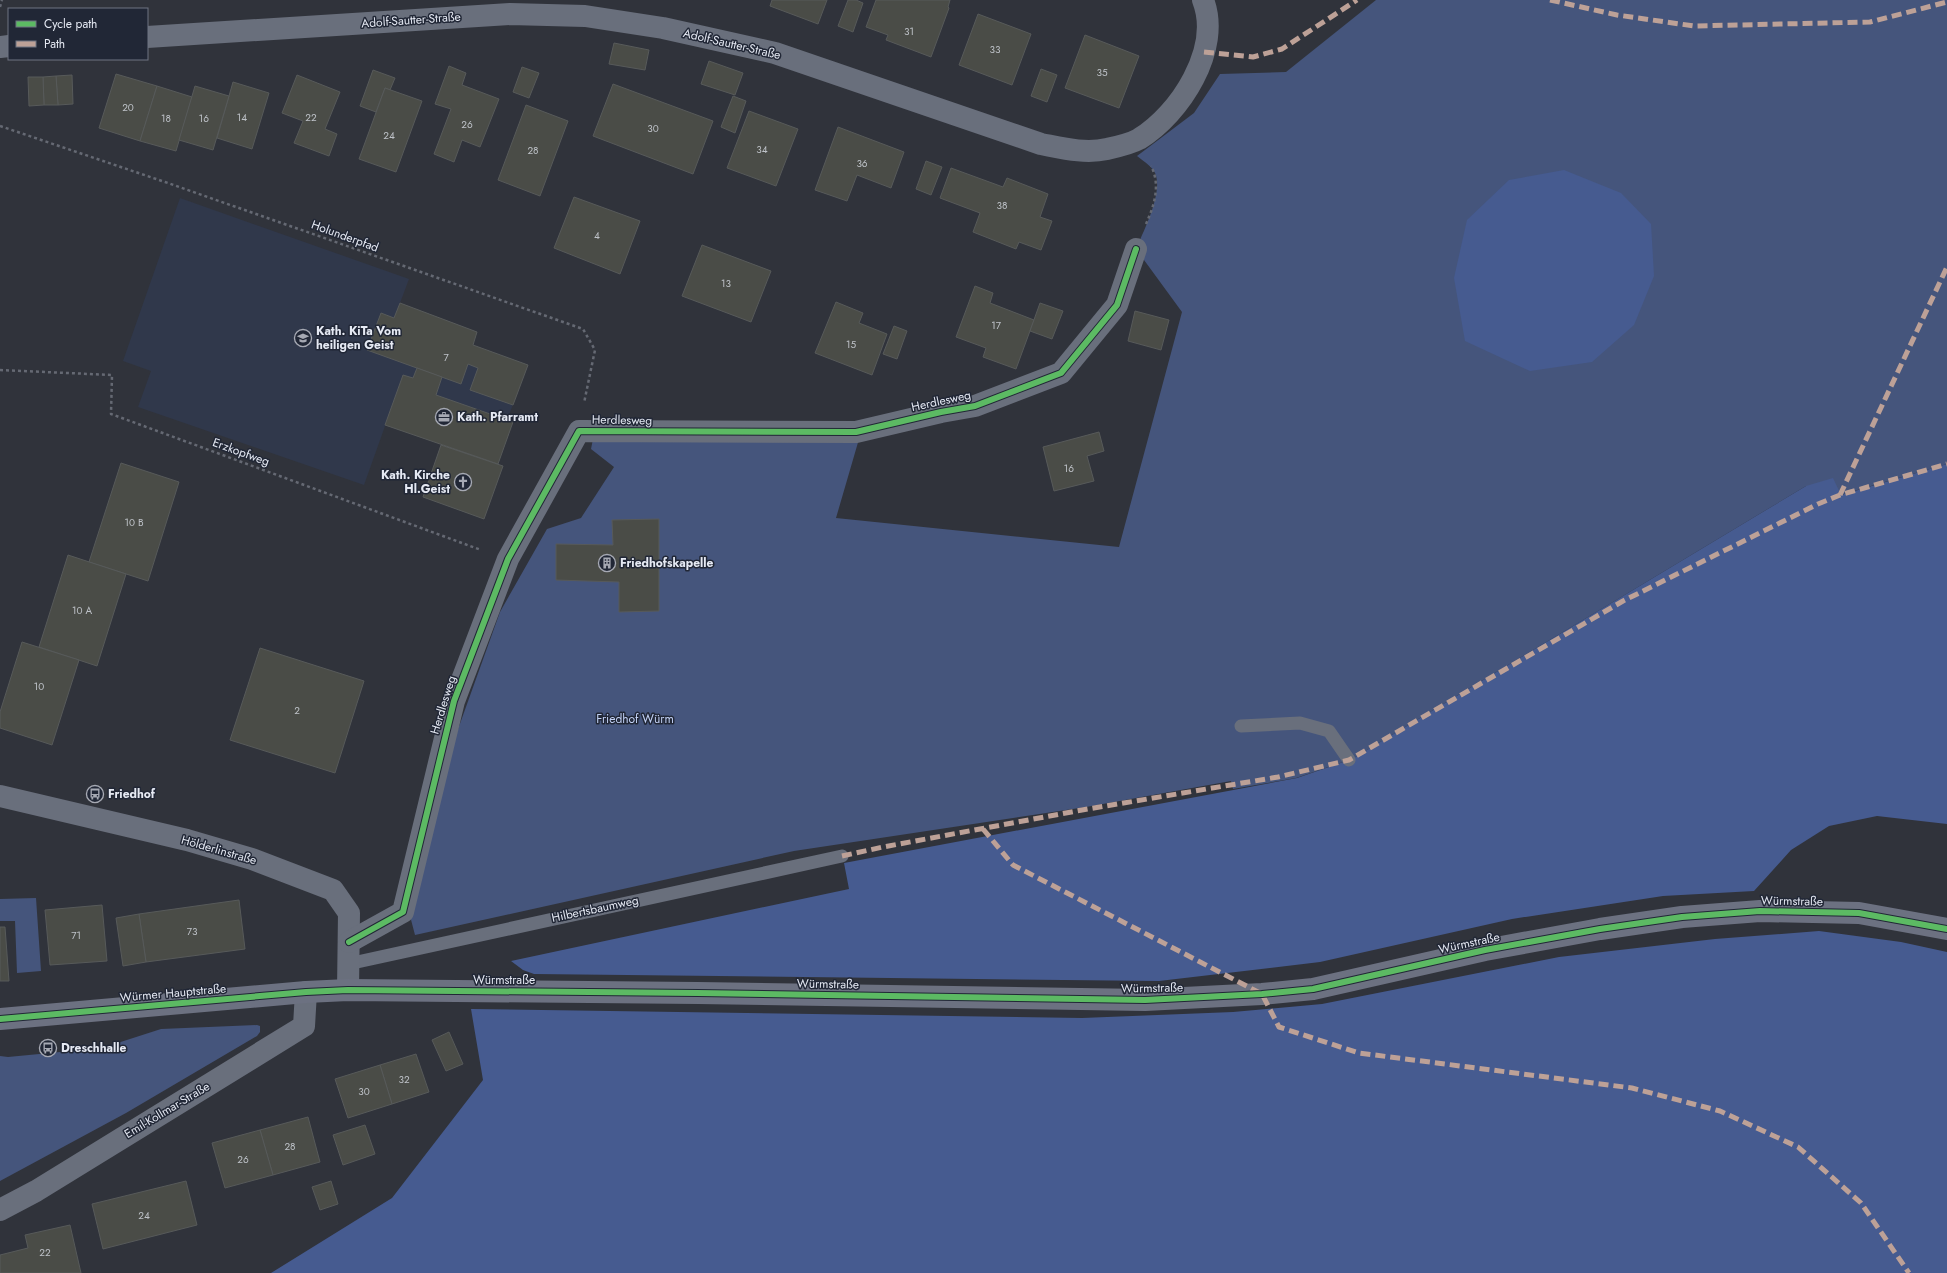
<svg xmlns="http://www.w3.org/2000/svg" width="1947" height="1273" font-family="Jost,sans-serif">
<rect width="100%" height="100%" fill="#30333b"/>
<!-- built -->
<path fill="#30384b" d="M 180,198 L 409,279 L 400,303 L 477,332 L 473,345 L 528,365 L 507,420 L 513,422 L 502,453 L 389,415 L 364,485 L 138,407 L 151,371 L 123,361 Z"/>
<!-- green -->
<g fill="#45557c">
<path d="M 1376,0 L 1947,0 L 1947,464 L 1840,495 L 1806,486 L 1352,759 L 1296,778 L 1233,789 L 1231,781 L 1086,807 L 794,851 L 415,935 L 409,912 L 457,732 L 500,612 L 547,529 L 581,518 L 614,467 L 591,449 L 593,439 L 859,439 L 836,518 L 1119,547 L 1182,312 L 1136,249 C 1144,230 1165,189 1154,171 C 1150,165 1142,160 1137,156 L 1194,113 L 1220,74 L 1286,72 Z"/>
<path d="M 36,898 L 41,971 L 17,973 L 15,921 L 0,921 L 0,899 Z"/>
<path d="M 257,1025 L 260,1026 L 260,1032 L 257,1036 L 126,1113 L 0,1181 L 0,1056 L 8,1057 L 102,1048 L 161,1029 Z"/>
</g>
<!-- forest -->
<g fill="#465b90">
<path d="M 1564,170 L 1621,193 L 1651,224 L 1654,276 L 1634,325 L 1592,362 L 1530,371 L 1465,341 L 1454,278 L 1467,220 L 1509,180 Z"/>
<path d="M 1947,464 L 1947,824 L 1877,816 L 1829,826 L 1791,850 L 1754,891 L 1663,896 L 1512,919 L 1320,962 L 1159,981 L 534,974 L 523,970 L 511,961 L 849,889 L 844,863 L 1297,778 L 1352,759 L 1806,486 L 1833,478 L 1841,495 Z"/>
<path d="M 1819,931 L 1901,942 L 1947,952 L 1947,1273 L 271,1273 L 392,1198 L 483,1080 L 471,1009 L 1082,1018 L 1233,1012 L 1322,1004 L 1559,957 L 1715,939 Z"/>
</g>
<!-- building -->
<g fill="#4a4c47" stroke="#575a5a">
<path d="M 772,0 L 827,0 L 818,24 L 770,6 Z"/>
<path d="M 848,0 L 856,0 L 863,3 L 853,32 L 838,26 Z"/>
<path d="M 876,0 L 950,0 L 948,7 L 949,8 L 931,57 L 886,40 L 888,35 L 866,27 Z"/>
<path d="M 978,14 L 1031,34 L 1012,85 L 959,65 Z"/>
<path d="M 1085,35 L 1139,56 L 1119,108 L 1065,88 Z"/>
<path d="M 614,43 L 649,50 L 645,70 L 609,64 Z"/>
<path d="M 709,61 L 743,73 L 735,95 L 701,84 Z"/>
<path d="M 449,66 L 466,73 L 462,85 L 499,99 L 480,147 L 462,140 L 454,162 L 434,154 L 451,109 L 435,104 Z"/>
<path d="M 522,67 L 539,73 L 529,98 L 513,92 Z"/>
<path d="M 1041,69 L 1057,75 L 1047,102 L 1031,96 Z"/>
<path d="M 373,70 L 395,78 L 390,90 L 385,88 L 376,112 L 360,106 Z"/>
<path d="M 116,74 L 157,86 L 140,141 L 99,128 Z"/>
<path d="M 72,75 L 73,104 L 58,105 L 56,76 Z"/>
<path d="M 297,75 L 340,92 L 325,129 L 337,134 L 329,156 L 294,143 L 303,121 L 282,113 Z"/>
<path d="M 56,76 L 58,105 L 44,105 L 43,77 Z"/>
<path d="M 28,77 L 43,77 L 44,105 L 29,106 Z"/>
<path d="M 233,82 L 269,93 L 252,149 L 217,138 Z"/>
<path d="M 613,84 L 713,121 L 693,174 L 593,136 Z"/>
<path d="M 157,86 L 192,97 L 176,151 L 140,141 Z"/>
<path d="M 195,86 L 229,96 L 213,150 L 179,140 Z"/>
<path d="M 385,88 L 422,101 L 396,172 L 359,159 Z"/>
<path d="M 733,96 L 746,101 L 735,133 L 721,127 Z"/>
<path d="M 526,105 L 568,121 L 540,196 L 498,180 Z"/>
<path d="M 749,111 L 798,129 L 776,186 L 727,168 Z"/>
<path d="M 838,127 L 904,152 L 891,188 L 857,175 L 847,201 L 815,190 Z"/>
<path d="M 926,161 L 942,167 L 931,195 L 916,189 Z"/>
<path d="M 951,168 L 1003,187 L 1007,178 L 1048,194 L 1040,217 L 1052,221 L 1041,250 L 1019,242 L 1016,249 L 973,232 L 980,213 L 940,198 Z"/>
<path d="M 574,197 L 640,221 L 620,274 L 554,248 Z"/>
<path d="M 702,245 L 771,271 L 751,322 L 682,296 Z"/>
<path d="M 975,286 L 993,293 L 990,303 L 1034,320 L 1016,369 L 983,357 L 986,348 L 956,337 Z"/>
<path d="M 836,302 L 863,313 L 859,323 L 887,334 L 872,375 L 815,353 Z"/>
<path d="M 400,303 L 477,332 L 473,345 L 528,365 L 513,405 L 470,390 L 478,368 L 468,364 L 461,384 L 367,350 L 381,313 L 394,318 Z"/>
<path d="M 1040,303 L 1063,311 L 1052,339 L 1030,331 Z"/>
<path d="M 1135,311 L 1169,320 L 1161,350 L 1128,341 Z"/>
<path d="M 894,326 L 907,331 L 897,359 L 883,354 Z"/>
<path d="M 417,368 L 442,377 L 436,395 L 513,422 L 498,464 L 385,425 L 403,375 L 413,378 Z"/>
<path d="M 1099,432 L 1104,451 L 1087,456 L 1094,481 L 1054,491 L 1043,447 Z"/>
<path d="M 441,445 L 503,466 L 484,519 L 423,497 Z"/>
<path d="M 121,463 L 179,482 L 148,581 L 89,562 Z"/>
<path d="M 659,519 L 659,611 L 619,612 L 619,582 L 556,580 L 556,544 L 613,545 L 612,520 Z"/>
<path d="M 68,555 L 126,574 L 97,666 L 39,647 Z"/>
<path d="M 22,642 L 79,660 L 52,745 L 0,728 L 0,712 Z"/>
<path d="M 260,648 L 364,681 L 335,773 L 230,740 Z"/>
<path d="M 239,900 L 245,949 L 146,962 L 139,914 Z"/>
<path d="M 102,905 L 107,961 L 50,965 L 45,910 Z"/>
<path d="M 139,914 L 146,962 L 123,966 L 116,918 Z"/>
<path d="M 0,927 L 5,927 L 9,981 L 0,981 Z"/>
<path d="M 449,1032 L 463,1064 L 446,1071 L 432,1040 Z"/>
<path d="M 416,1054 L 429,1092 L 392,1104 L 380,1065 Z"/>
<path d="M 380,1065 L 392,1104 L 348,1118 L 335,1079 Z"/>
<path d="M 308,1117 L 320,1162 L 273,1175 L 260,1130 Z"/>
<path d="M 365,1125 L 375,1154 L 343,1165 L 333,1135 Z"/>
<path d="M 260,1130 L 273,1175 L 225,1188 L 212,1143 Z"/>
<path d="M 186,1181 L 197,1225 L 103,1249 L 92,1204 Z"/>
<path d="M 331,1181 L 338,1204 L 320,1210 L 312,1187 Z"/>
<path d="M 70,1225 L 81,1273 L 0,1273 L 0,1255 L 28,1248 L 25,1235 Z"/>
</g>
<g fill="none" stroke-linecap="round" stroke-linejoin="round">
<!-- path -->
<g stroke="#656973" stroke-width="2.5" stroke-dasharray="3 3" stroke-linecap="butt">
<path d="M 0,7 L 2,0"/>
<path d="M 0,126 L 165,182 L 583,329 L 595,350 L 584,403"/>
<path d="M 1146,224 C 1154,206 1161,185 1151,166"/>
<path d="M 0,370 L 112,375 L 111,414 L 481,550"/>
</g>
<!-- lane -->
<g stroke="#696f7c" stroke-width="13">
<path d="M 1241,726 L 1300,723 L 1329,731 L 1349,760"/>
<path d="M 348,964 L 842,856"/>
</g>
<!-- street -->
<g stroke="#696f7c" stroke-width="22">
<path d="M 147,37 L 510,14 L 585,16 L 663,28 L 775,53 L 1041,144 C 1062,148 1085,154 1107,149 C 1116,147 1130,144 1139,139 C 1180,114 1222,49 1203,0"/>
<path d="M 0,47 L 9,46"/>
<path d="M 0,796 L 187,840 L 252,859 L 333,890 L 349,913 L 348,990"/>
<path d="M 349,942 L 403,912 L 454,701 L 508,559 L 579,431 L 856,432 L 941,412 L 975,406 L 1061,373 L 1117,305 L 1136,249"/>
<path d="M 0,1210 L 36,1191 L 304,1026 L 306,992"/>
</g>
<!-- secondary -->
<path stroke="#6c7181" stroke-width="22" d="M 0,1019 L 306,992 L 348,990 L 698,993 L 1145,1000 L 1262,994 L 1313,989 L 1485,950 L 1600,929 L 1682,917 L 1760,911 L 1859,913 L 1947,929"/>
<!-- quiet -->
<g stroke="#bda197" stroke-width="5" stroke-dasharray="10 5" stroke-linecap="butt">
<path d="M 1550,0 L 1617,15 L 1694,26 L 1870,22 L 1947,2"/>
<path d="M 1204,52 L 1253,57 L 1282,49 L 1357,0"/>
<path d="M 1840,495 L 1947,267"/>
<path d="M 983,829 L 1013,865 L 1262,994 L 1279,1027 L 1359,1053 L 1632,1088 L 1720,1111 L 1798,1147 L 1861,1203 L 1909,1273"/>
<path d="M 842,856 L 883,847 L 1082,810 L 1278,777 L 1349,760 L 1623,601 L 1818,504 L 1840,495 L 1947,464"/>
</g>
<!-- cycleway casing -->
<g stroke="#212736" stroke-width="8">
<g id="cycleway">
<path d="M 349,942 L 403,912 L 454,701 L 508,559 L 579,431 L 856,432 L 941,412 L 975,406 L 1061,373 L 1117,305 L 1136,249"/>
<path d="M 0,1019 L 306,992 L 348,990 L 698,993 L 1145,1000 L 1262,994 L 1313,989 L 1485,950 L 1600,929 L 1682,917 L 1760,911 L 1859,913 L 1947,929"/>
</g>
</g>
<!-- cycleway -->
<use href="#cycleway" stroke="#5cba63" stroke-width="6"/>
</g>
<!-- icons -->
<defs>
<g id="school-ring" transform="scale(0.9)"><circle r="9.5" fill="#212736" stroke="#a6a9b3" stroke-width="1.5"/><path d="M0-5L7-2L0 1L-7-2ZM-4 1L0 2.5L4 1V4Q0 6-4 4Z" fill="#a6a9b3"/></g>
<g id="office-ring" transform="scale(0.9)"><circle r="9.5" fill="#212736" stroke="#a6a9b3" stroke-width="1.5"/><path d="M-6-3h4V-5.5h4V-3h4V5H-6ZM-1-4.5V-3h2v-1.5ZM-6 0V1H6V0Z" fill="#a6a9b3"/></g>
<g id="church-ring" transform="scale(0.9)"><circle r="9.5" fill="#212736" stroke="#a6a9b3" stroke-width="1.5"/><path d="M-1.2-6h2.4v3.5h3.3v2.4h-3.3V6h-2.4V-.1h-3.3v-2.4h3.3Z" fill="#a6a9b3"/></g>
<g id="building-ring" transform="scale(0.9)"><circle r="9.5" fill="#212736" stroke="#a6a9b3" stroke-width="1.5"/><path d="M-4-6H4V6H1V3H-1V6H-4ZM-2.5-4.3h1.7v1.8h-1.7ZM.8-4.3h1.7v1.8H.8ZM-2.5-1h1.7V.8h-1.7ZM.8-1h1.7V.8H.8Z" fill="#a6a9b3"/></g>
<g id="bus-ring" transform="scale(0.9)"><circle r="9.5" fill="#212736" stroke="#a6a9b3" stroke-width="1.5"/><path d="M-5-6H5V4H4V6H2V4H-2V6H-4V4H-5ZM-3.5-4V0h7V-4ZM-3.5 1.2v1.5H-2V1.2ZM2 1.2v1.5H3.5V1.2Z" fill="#a6a9b3"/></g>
</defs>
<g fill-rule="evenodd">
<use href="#school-ring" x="303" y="338"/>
<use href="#office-ring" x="444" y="417"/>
<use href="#church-ring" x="463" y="482"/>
<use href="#building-ring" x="607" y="563"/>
<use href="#bus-ring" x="95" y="794"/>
<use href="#bus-ring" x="48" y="1048"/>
</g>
<g text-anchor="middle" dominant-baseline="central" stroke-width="3" stroke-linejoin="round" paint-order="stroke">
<!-- number labels -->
<g font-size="10" fill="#bec2c8">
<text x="909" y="31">31</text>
<text x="995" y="49">33</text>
<text x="1102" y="72">35</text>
<text x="128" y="107">20</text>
<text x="242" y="117">14</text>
<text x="311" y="117">22</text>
<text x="166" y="118">18</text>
<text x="204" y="118">16</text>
<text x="467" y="124">26</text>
<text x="653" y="128">30</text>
<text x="389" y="135">24</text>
<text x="762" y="149">34</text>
<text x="533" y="150">28</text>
<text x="862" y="163">36</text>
<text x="1002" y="205">38</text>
<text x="597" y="235">4</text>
<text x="726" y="283">13</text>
<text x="996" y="325">17</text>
<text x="851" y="344">15</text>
<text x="446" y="357">7</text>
<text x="1069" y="468">16</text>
<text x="134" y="522">10 B</text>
<text x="82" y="610">10 A</text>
<text x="39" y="686">10</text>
<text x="297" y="710">2</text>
<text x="192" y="931">73</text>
<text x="76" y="935">71</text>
<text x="404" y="1079">32</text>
<text x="364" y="1091">30</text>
<text x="290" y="1146">28</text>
<text x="243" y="1159">26</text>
<text x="144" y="1215">24</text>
<text x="45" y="1252">22</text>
</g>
<!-- street labels -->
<g font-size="12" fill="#e5e9f3" stroke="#212736">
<text transform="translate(411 20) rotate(-4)">Adolf-Sautter-Straße</text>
<text transform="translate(732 44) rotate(13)">Adolf-Sautter-Straße</text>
<text transform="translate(345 236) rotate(20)">Holunderpfad</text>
<text transform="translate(941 401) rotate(-12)">Herdlesweg</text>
<text transform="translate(622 420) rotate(1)">Herdlesweg</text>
<text transform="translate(241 452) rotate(20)">Erzkopfweg</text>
<text transform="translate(443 705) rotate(-73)">Herdlesweg</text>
<text transform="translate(219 850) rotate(16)">Hölderlinstraße</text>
<text transform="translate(1792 901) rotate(1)">Würmstraße</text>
<text transform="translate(595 909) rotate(-12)">Hilbertsbaumweg</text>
<text transform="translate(1469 943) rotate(-12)">Würmstraße</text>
<text x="504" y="980">Würmstraße</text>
<text transform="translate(828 984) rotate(1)">Würmstraße</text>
<text transform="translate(1152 988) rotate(-1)">Würmstraße</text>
<text transform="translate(173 993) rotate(-5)">Würmer Hauptstraße</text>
<text transform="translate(167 1110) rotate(-31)">Emil-Kollmar-Straße</text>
</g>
<!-- poi labels -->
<g font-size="12" font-weight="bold" fill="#e5e9f3" stroke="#212736" text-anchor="start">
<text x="316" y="331">Kath. KiTa Vom<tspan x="316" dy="14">heiligen Geist</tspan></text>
<text x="457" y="417">Kath. Pfarramt</text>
<text x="450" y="475" text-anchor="end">Kath. Kirche<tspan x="450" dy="14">Hl.Geist</tspan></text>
<text x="620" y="563">Friedhofskapelle</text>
<text x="108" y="794">Friedhof</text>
<text x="61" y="1048">Dreschhalle</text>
</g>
<!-- park labels -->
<g font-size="12" fill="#c2d1f5" stroke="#212736">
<text x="635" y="719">Friedhof Würm</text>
</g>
</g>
<!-- legend -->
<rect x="8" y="8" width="140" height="52" fill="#212736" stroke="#6f7582"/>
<rect x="16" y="21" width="20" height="6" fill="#5cba63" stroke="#6f7582"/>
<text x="44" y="28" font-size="12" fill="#e5e9f3">Cycle path</text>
<rect x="16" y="41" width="20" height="6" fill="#bda197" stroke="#6f7582"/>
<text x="44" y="48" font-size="12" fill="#e5e9f3">Path</text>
</svg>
